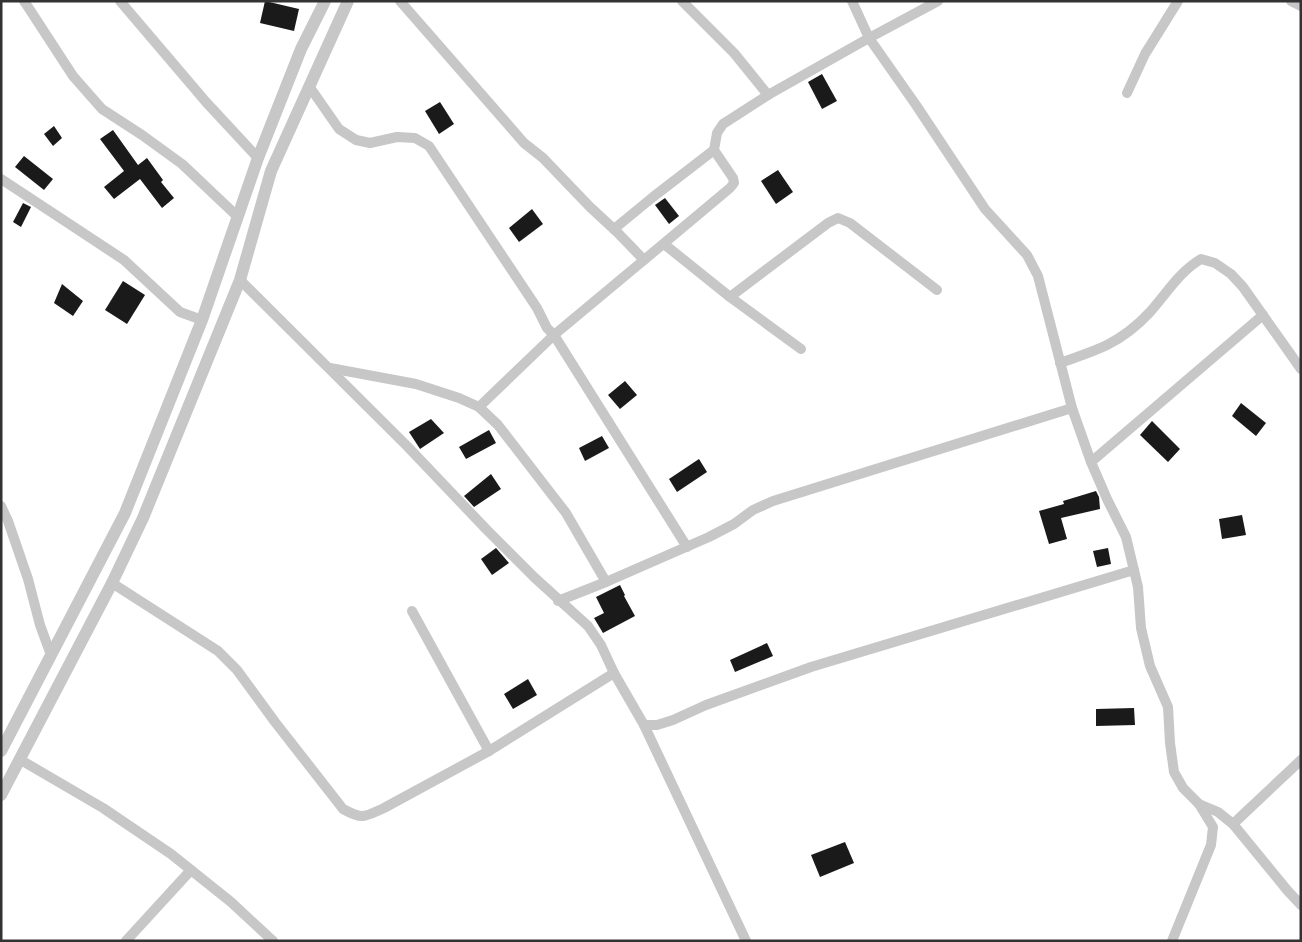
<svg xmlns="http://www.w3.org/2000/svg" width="1302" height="942" font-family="'Titillium Web',sans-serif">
<rect width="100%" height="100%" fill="#fff"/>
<!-- building -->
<g fill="#1a1a1a">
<path d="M 265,1 L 299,9 L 294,31 L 260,23 Z"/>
<path d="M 822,74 L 837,101 L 822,109 L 808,82 Z"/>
<path d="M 440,102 L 454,124 L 439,134 L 425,111 Z"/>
<path d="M 54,126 L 62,138 L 53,146 L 44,134 Z"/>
<path d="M 113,130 L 138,165 L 147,158 L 163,180 L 161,182 L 174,198 L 162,208 L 140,179 L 114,199 L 104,187 L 124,171 L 100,139 Z"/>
<path d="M 24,156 L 53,179 L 44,190 L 15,167 Z"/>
<path d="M 778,170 L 793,192 L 776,204 L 761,181 Z"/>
<path d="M 665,198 L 679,216 L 669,224 L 655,205 Z"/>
<path d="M 23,203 L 31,207 L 21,227 L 13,222 Z"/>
<path d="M 532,209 L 543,224 L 519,242 L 509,228 Z"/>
<path d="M 123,281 L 145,295 L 127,324 L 105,310 Z"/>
<path d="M 62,284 L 83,301 L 73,316 L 54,303 Z"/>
<path d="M 625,381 L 637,395 L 620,409 L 608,395 Z"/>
<path d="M 1241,403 L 1266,423 L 1256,436 L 1232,416 Z"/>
<path d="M 431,419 L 444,433 L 420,449 L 409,432 Z"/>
<path d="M 1152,421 L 1180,449 L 1168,462 L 1140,435 Z"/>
<path d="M 489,430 L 496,443 L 466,459 L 459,447 Z"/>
<path d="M 602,436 L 609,448 L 585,461 L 579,448 Z"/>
<path d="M 699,459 L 707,472 L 677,492 L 669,479 Z"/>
<path d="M 491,474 L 501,489 L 474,507 L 464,496 Z"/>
<path d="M 1096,491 L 1099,497 L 1100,509 L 1061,518 L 1067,539 L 1049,544 L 1039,511 L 1064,504 L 1063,501 Z"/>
<path d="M 1242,515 L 1246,535 L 1222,539 L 1219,519 Z"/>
<path d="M 496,548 L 509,563 L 492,575 L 481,559 Z"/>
<path d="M 1108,548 L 1111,564 L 1097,567 L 1093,551 Z"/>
<path d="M 620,585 L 625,595 L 624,596 L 635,616 L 603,633 L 594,618 L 604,613 L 596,597 Z"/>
<path d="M 767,643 L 773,656 L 735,672 L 730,660 Z"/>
<path d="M 528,679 L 537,695 L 513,709 L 504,694 Z"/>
<path d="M 1134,708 L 1135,725 L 1096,726 L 1096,709 Z"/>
<path d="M 845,842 L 854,863 L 820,877 L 811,855 Z"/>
</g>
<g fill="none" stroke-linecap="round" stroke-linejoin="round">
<!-- minor -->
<g stroke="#c7c7c7" stroke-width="10">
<path d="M 24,1 L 30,10 L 73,76 L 102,109 L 142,135 L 182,164 L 238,217"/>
<path d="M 120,1 L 206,102 L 258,158"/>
<path d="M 400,1 L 524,143 L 543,158 L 590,207 L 617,232 L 644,260 L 730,188 L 734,183 L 733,178 L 714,150 L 717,133 L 723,124 L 768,95 L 869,38 L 938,1"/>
<path d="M 682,1 L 734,53 L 768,95"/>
<path d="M 852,1 L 869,38 L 916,105 L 985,209 L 1027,255 L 1038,276 L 1072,408 L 1091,462 L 1107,499 L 1126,537 L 1138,587 L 1141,628 L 1150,666 L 1168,707 L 1170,743 L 1174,772 L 1183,788 L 1199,804 L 1213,827 L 1211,845 L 1172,941"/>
<path d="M 1291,1 L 1301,6"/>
<path d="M 309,86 L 339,129 L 356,140 L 370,143 L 397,137 L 415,138 L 429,146 L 537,308 L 547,328 L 554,335 L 687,547"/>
<path d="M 1127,93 L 1145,54 L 1178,1"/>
<path d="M 1,179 L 124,260 L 180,312 L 202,320"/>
<path d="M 614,229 L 653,197 L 714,150"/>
<path d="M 664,244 L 730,297 L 801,349"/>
<path d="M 240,280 L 407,446 L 486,529 L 535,578 L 588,626 L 601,645 L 614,673 L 644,725 L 746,941"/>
<path d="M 730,297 L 828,223 L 838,218 L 850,223 L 937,290"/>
<path d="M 1060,363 C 1076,357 1093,352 1107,345 C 1123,337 1138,325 1150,312 C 1167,293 1179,272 1201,259 L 1215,263 L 1231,274 L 1243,287 L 1301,369"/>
<path d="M 330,368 L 416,384 L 459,398 L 479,407 L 498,425 L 566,513 L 606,582"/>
<path d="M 479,407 L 554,335 L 644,260"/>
<path d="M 1091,462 L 1263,315"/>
<path d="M 1,506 L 8,521 L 28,579 L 40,625 L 51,655"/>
<path d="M 112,583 L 218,651 L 237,670 L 275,722 L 343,809 C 363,820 364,817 384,808 L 489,751 L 614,673"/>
<path d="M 558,601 L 606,582 L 709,537 L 734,524 L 753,510 L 773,501 L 1072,408"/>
<path d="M 412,611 L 489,751"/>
<path d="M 644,725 L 657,725 L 673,720 L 706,705 L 811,667 L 1134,570"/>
<path d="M 19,759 L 103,808 L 171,854 L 231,902 L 273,941"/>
<path d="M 1199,804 L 1218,812 L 1233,824 L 1287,890 L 1301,905"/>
<path d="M 1233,824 L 1301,760"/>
<path d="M 126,941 L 191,870"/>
</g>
<!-- tertiary -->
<g stroke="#c7c7c7" stroke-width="12">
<path d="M 1,751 L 125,513 L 202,320 L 258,158 L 301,49 L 325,1"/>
<path d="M 1,795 L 112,583 L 143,518 L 240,280 L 271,171 L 348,1"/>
</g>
</g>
<!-- border -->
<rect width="1302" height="942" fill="none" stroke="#333333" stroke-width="5"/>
</svg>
